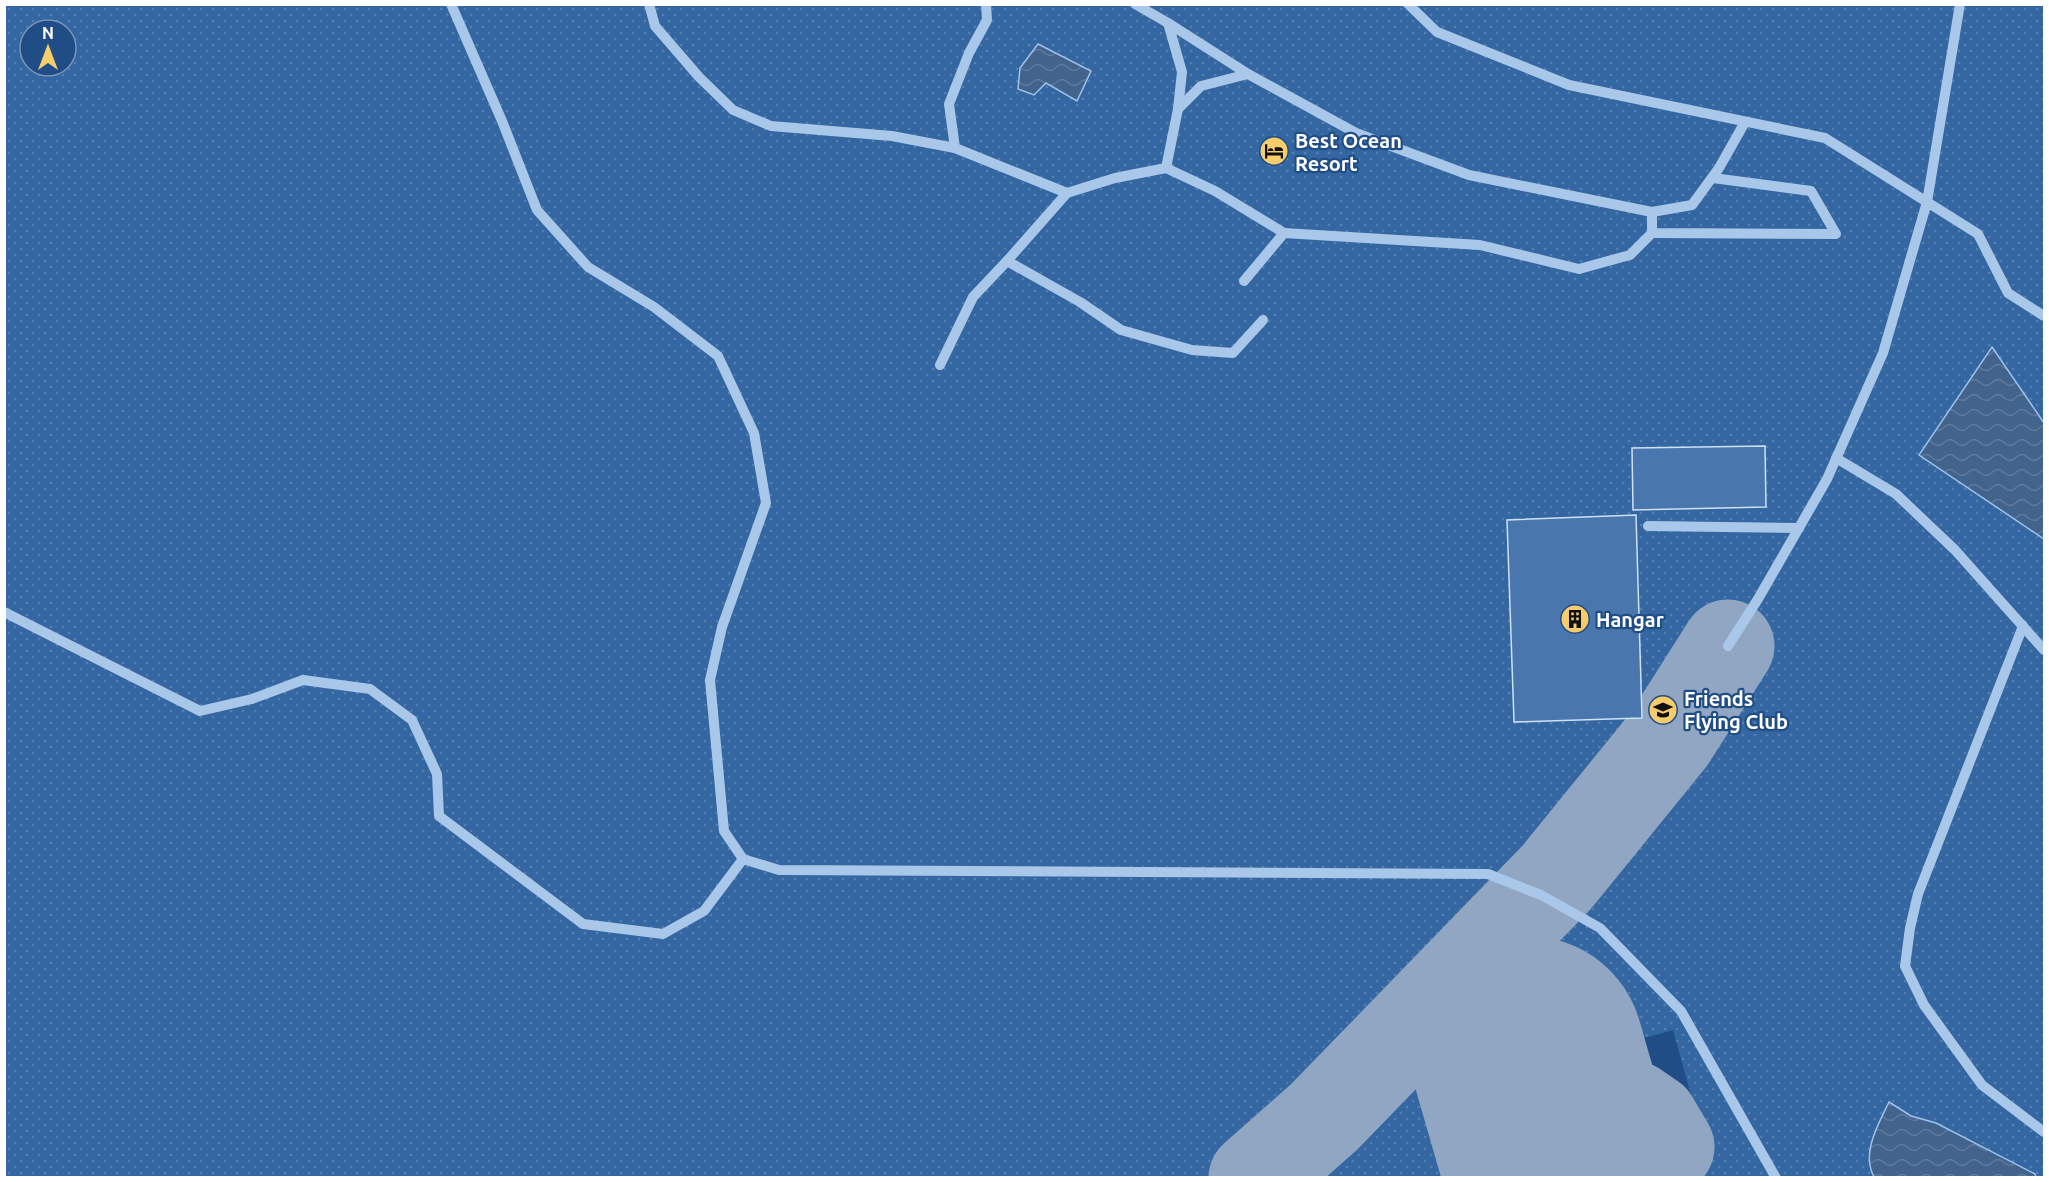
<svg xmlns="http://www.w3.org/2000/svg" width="2049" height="1182" font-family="Ubuntu,sans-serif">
<defs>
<pattern id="grass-dots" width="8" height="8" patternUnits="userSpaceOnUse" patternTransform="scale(1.5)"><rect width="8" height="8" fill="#3467a2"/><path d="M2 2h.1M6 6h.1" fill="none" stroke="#527eb0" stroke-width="1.8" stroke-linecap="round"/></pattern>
<pattern id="water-waves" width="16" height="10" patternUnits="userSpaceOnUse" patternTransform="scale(1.5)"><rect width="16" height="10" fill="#42638b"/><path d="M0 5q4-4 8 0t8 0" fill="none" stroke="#5e7a9c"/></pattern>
</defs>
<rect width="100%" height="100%" fill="#204d85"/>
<!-- grass -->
<path fill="url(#grass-dots)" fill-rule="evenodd" d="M 5,5 L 2044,5 L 2044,423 L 1992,347 L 1920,455 L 2044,539 L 2044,1177 L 2036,1177 L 2035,1174 L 1936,1123 L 1911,1116 L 1889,1103 L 1869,1168 L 1874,1177 L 1622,1177 L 1580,1030 L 1472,1062 L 1505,1177 L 5,1178 ZM 30,30 L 66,30 L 66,66 L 30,66 ZM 1673,1030 L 1706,1149 L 1623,1172 L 1590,1053 Z"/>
<!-- water -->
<g fill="url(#water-waves)" stroke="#9dc2eb" stroke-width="1.5">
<path d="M 1038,44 L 1091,71 L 1077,101 L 1046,83 L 1034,95 L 1018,89 L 1020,68 Z"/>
<path d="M 1992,347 L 2044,423 L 2044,539 L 1919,455 Z"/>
<path d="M 1889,1102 L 1911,1116 L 1936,1123 L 2035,1174 L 2036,1177 L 1874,1177 C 1861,1153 1878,1125 1889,1102 Z"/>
</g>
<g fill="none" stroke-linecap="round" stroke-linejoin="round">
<!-- taxiway -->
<g stroke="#90a6c2" stroke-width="93">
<path d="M 1535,1080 L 1565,1111 L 1589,1121 L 1571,1146 L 1565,1178"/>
<path d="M 1589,1121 L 1633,1107 L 1652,1120 L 1668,1147"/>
<path d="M 1255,1178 L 1324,1117 L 1557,877 L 1669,739 L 1728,646"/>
</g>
<!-- runway -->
<path stroke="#90a6c2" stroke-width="234" d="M 1527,1053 L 1563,1178"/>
</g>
<!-- building -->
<g fill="#4977ad" stroke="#cde1f7" stroke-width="1.5">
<path d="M 1765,446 L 1766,507 L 1633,510 L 1632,448 Z"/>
<path d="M 1636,515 L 1642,718 L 1514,722 L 1507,520 Z"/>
</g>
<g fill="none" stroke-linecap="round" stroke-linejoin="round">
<!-- minor -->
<g stroke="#a9c7e9" stroke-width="10">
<path d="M 451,4 L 502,121 L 537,210 L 588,267 L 654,307 L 718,356 L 754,433 L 766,503 L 722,627 L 710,680 L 724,831 L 743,859 L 779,870 L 1488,874 L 1541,895 L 1600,928 L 1681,1011 L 1776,1178"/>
<path d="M 649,4 L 655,26 L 699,77 L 733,110 L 771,126 L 892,136 L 955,148"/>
<path d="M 986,4 L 987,20 L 969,53 L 949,104 L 955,148 L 1067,193"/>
<path d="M 1135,4 L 1168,23"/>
<path d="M 1408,4 L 1437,32 L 1569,85 L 1825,138 L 1978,234 L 2008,293 L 2044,316"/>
<path d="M 1178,109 L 1182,72 L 1168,23 L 1248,74 L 1356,133 L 1469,175 L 1652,212 L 1652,233 L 1836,234 L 1811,191 L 1713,178"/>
<path d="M 1166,168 L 1178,109 L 1201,86 L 1248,74"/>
<path d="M 1652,212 L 1692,205 L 1719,168 L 1745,122"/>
<path d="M 1244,281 L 1284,233 L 1480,245 L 1579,269 L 1630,255 L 1652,233"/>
<path d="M 1263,320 L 1233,353 L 1192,350 L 1121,330 L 1080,302 L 1007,261 L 1067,193 L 1115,178 L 1166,168 L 1215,191 L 1284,233"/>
<path d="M 940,365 L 973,297 L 1007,261"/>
<path d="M 1836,458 L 1896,494 L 1955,550 L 2044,650"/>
<path d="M 1648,526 L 1799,528"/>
<path d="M 4,612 L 200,711 L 252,699 L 303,680 L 370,689 L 412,720 L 437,774 L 439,816 L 583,924 L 663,934 L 704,911 L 743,859"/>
<path d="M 2023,626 L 1918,894 L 1910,928 L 1905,966 L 1924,1005 L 1982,1085 L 2044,1132"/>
<path d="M 1728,646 L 1758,599 L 1827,479 L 1883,353 L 1927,202 L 1960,4"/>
</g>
</g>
<!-- icons -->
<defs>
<g id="hotel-disc" transform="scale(1.5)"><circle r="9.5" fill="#f7cc6a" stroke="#204d85"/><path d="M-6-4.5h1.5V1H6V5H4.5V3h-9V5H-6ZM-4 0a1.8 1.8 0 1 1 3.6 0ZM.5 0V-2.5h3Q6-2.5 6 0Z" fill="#111"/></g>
<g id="building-disc" transform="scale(1.5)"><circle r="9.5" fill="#f7cc6a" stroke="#204d85"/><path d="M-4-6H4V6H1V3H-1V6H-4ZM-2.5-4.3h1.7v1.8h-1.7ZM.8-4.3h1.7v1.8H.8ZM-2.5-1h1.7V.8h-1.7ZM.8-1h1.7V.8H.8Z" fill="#111"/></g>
<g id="school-disc" transform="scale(1.5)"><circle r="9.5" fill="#f7cc6a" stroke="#204d85"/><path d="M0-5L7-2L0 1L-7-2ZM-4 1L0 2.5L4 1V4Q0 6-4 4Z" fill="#111"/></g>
</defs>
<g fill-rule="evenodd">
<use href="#hotel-disc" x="1274" y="151"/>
<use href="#building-disc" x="1575" y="619"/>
<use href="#school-disc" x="1663" y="710"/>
</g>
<g text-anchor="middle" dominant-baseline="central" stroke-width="4.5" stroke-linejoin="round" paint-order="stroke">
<!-- poi labels -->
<g font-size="20" font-weight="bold" fill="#fff" stroke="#204d85" text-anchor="start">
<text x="1295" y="140">Best Ocean<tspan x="1295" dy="23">Resort</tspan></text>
<text x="1596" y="619">Hangar</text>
<text x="1684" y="698">Friends<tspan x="1684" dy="23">Flying Club</tspan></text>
</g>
</g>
<!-- border -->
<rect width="2049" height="1182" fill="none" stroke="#ffffff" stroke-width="12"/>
<!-- north arrow -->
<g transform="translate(48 48)"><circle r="28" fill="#204d85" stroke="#7994b6" stroke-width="1.5"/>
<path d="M0-4.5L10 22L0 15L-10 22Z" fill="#f7cc6a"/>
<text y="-9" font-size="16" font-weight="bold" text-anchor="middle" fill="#ffffff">N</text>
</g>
</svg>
